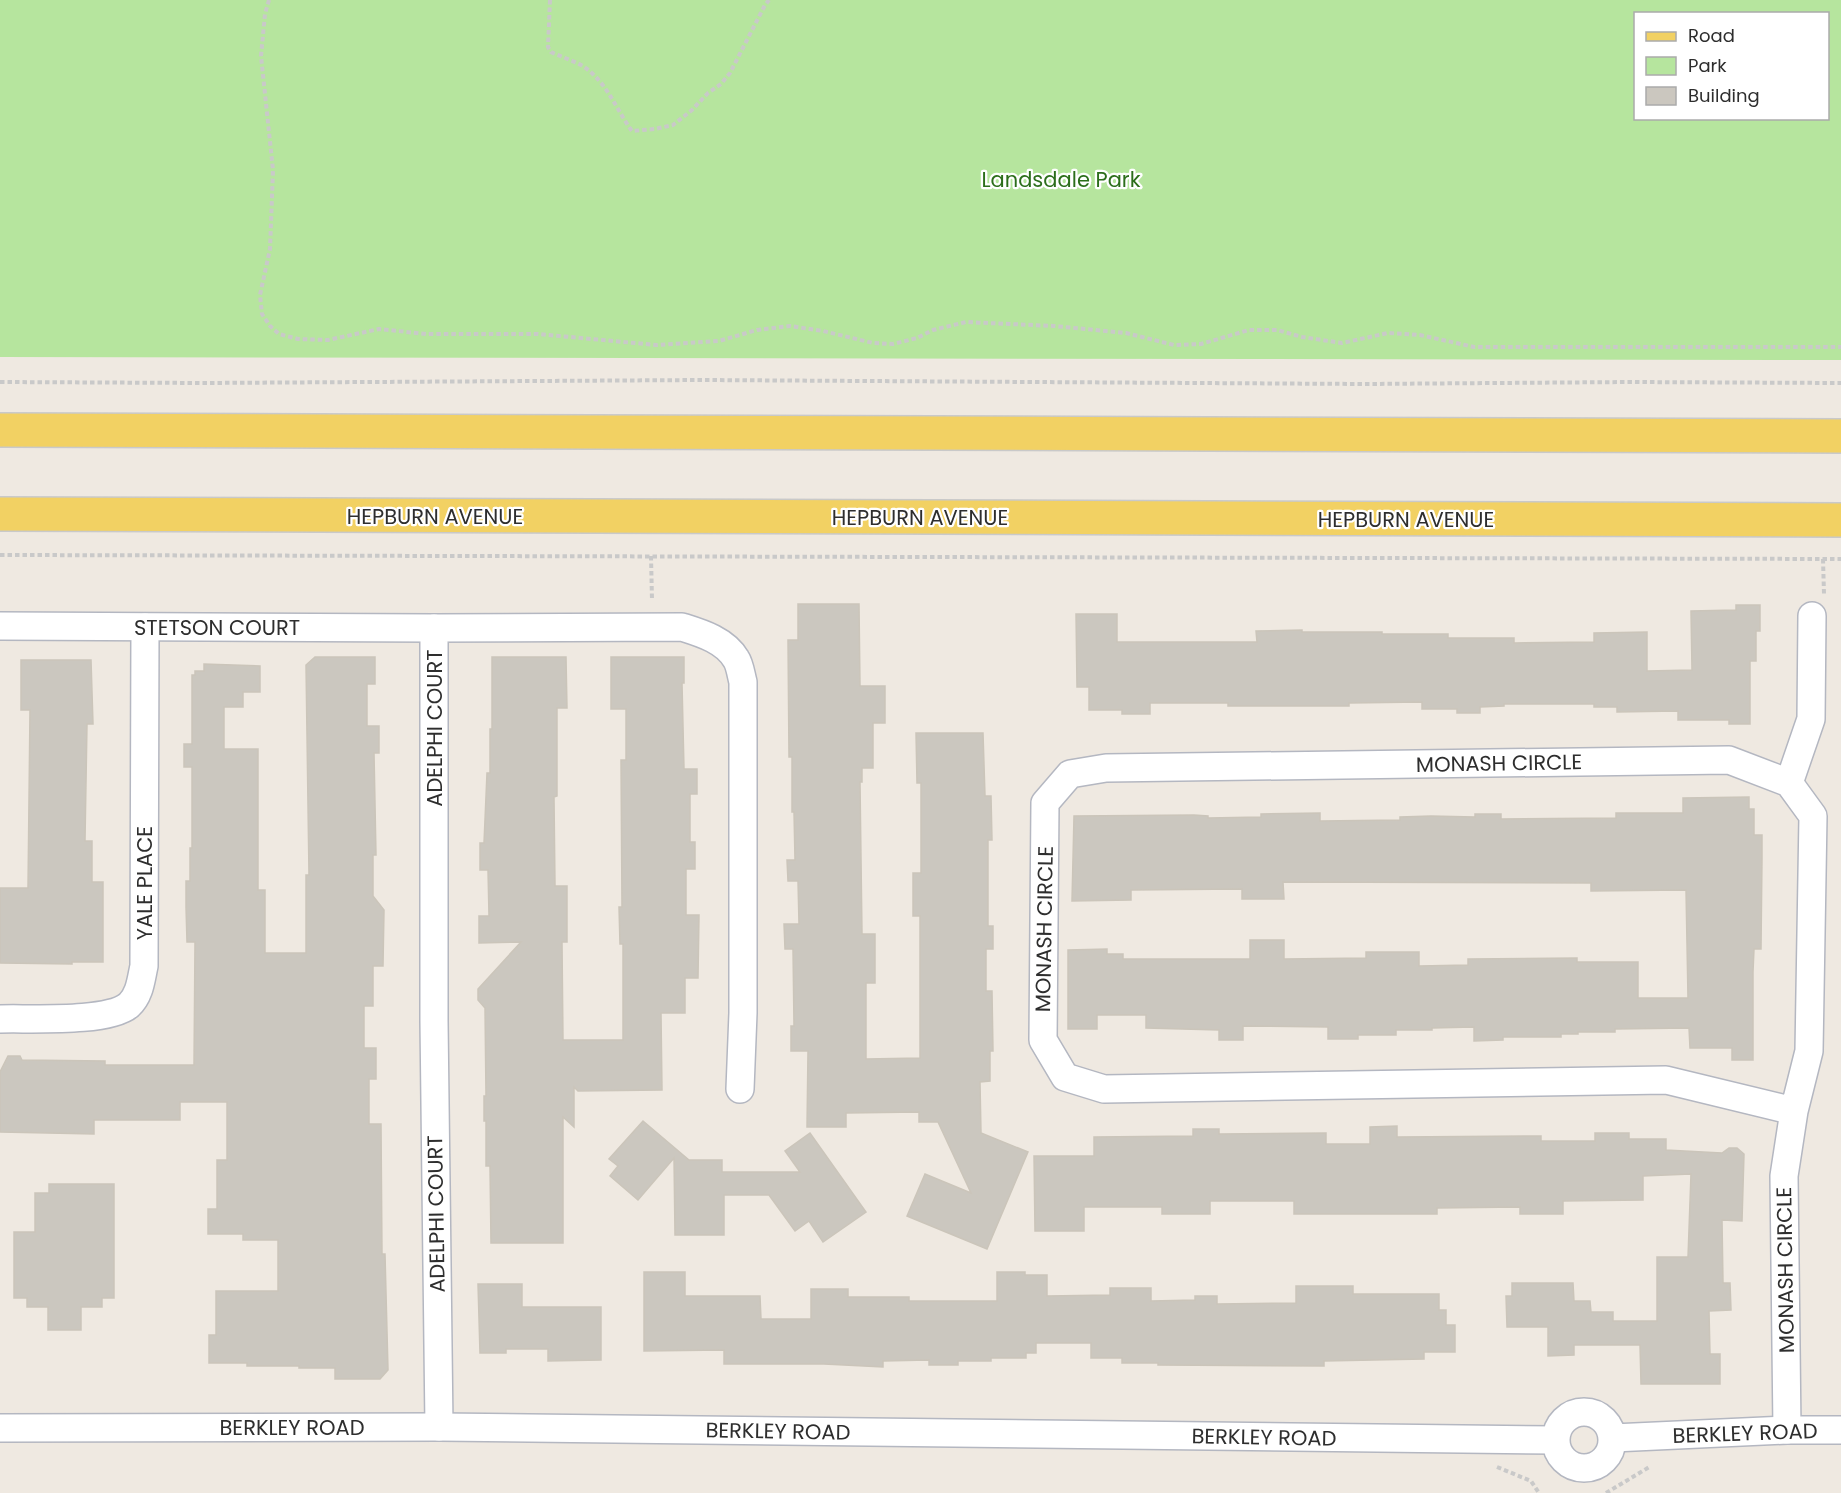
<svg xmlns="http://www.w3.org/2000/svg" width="1841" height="1493" font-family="Poppins,sans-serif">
<rect width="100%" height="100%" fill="#efe9e1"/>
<!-- green -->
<path fill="#b6e59e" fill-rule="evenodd" d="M 0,0 L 1841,0 L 1841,360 L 0,357 ZM 1636,14 L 1828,14 L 1828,118 L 1636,118 Z"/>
<!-- building -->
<g fill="#cbc7bf" stroke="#cbc5ba" stroke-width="1.5">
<path d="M 798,604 L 859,604 L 860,686 L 885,686 L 885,723 L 873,723 L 873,768 L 862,768 L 862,782 L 860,782 L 862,934 L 875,934 L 875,983 L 866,983 L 866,1059 L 920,1058 L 920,916 L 913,916 L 913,873 L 921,873 L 921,783 L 917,783 L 916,733 L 983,733 L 985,796 L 991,796 L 992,840 L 988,840 L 988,926 L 993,926 L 993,949 L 986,949 L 986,991 L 992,991 L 993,1051 L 990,1051 L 990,1081 L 980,1082 L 981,1133 L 1028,1152 L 987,1249 L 907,1216 L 925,1174 L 971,1193 L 938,1122 L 919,1122 L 919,1112 L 846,1113 L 846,1127 L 807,1127 L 808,1051 L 791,1051 L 791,1026 L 794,1026 L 793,949 L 785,949 L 784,924 L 799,924 L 798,881 L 788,881 L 787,860 L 795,860 L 794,812 L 792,812 L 792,757 L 789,757 L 788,640 L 798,640 Z"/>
<path d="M 1736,605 L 1760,605 L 1760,631 L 1756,631 L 1756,661 L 1750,661 L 1750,724 L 1729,724 L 1729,720 L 1678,720 L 1678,711 L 1617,712 L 1617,707 L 1594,707 L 1594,704 L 1504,704 L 1504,706 L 1480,707 L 1480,713 L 1457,713 L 1457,709 L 1422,709 L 1422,702 L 1349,703 L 1349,706 L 1228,706 L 1228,703 L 1150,703 L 1150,714 L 1122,714 L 1122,710 L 1089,710 L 1089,687 L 1077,687 L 1076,614 L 1117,614 L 1117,642 L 1257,642 L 1256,631 L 1302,630 L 1302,632 L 1382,632 L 1382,634 L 1448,634 L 1448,638 L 1514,638 L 1514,643 L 1594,642 L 1594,633 L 1647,632 L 1647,671 L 1692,670 L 1691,611 L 1736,610 Z"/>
<path d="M 315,657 L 375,657 L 375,684 L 367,684 L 367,726 L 379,726 L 379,753 L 374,753 L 376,855 L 373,855 L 373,896 L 384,910 L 383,966 L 373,966 L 373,1006 L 364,1006 L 364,1048 L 376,1048 L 376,1079 L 369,1079 L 369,1124 L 381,1124 L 382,1254 L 385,1254 L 388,1370 L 380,1379 L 335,1379 L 335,1368 L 299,1368 L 299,1366 L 247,1366 L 247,1363 L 209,1363 L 209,1335 L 216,1335 L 216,1291 L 278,1291 L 278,1240 L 243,1240 L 243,1234 L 208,1234 L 208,1209 L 217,1209 L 217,1160 L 227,1160 L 227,1102 L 180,1102 L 180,1120 L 94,1120 L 94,1134 L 0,1132 L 0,1072 L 8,1056 L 20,1056 L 22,1060 L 105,1061 L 105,1065 L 194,1065 L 195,942 L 187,942 L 186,907 L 186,881 L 190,881 L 190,848 L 192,848 L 192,767 L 184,767 L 184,744 L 192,744 L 192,675 L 195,675 L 195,671 L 204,671 L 204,664 L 260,666 L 260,692 L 243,692 L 243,707 L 224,707 L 224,749 L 258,749 L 258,890 L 265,890 L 265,953 L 306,953 L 306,875 L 309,875 L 306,665 Z"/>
<path d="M 492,657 L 566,657 L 567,708 L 557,708 L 557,796 L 554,797 L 555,886 L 567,886 L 567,942 L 562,942 L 563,1040 L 623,1040 L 623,944 L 620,944 L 619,907 L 622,907 L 621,760 L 626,760 L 626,709 L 611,709 L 611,657 L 684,657 L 684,683 L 682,683 L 684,769 L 697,769 L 697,794 L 690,794 L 690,842 L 695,842 L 695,869 L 686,869 L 686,915 L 699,915 L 698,978 L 685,978 L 685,1013 L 661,1013 L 662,1090 L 578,1091 L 574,1087 L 574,1127 L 563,1117 L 563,1243 L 491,1243 L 490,1166 L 486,1166 L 486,1121 L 484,1121 L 484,1096 L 486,1096 L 485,1008 L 478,1000 L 478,989 L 521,942 L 479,943 L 479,916 L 489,916 L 488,870 L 480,870 L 480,843 L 484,843 L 487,773 L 490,773 L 490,729 L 492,729 Z"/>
<path d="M 21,660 L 91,660 L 93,724 L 87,724 L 85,841 L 92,841 L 92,882 L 103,882 L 103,962 L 72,962 L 72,964 L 0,963 L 0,888 L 28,888 L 30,710 L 21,710 Z"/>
<path d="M 1749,797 L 1749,809 L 1754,809 L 1754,835 L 1762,835 L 1762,858 L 1761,949 L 1754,949 L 1753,972 L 1753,1060 L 1732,1060 L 1732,1048 L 1690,1048 L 1689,1028 L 1615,1029 L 1615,1032 L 1578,1032 L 1578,1034 L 1561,1034 L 1561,1037 L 1503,1037 L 1503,1040 L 1474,1041 L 1474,1027 L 1432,1028 L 1432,1030 L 1396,1030 L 1396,1035 L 1358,1035 L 1358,1039 L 1328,1039 L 1328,1027 L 1243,1026 L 1243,1040 L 1219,1040 L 1219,1030 L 1146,1028 L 1146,1015 L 1097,1015 L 1097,1029 L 1068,1029 L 1068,950 L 1107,949 L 1107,954 L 1123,954 L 1123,959 L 1250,959 L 1250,940 L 1284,940 L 1284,959 L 1366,958 L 1366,952 L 1419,952 L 1419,966 L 1468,965 L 1468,959 L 1577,958 L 1577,962 L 1638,962 L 1638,998 L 1688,998 L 1686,890 L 1591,891 L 1591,883 L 1283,882 L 1284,899 L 1242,899 L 1242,889 L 1131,890 L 1131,900 L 1072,901 L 1074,816 L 1194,815 L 1208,816 L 1208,818 L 1261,817 L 1261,814 L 1320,813 L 1320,821 L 1400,820 L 1400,817 L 1431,816 L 1475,817 L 1475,814 L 1501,814 L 1501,819 L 1616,818 L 1616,813 L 1683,813 L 1683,798 Z"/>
<path d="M 643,1121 L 689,1160 L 722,1160 L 722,1172 L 800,1172 L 785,1151 L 810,1133 L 866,1212 L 823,1242 L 809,1221 L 795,1231 L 769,1195 L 724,1195 L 724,1235 L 675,1235 L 674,1158 L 638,1200 L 610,1176 L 618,1166 L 609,1159 Z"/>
<path d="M 1397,1126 L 1397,1137 L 1541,1136 L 1541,1141 L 1595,1141 L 1595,1133 L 1629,1133 L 1629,1139 L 1666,1139 L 1666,1150 L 1722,1153 L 1729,1148 L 1737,1148 L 1744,1154 L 1742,1221 L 1722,1220 L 1723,1283 L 1730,1283 L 1731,1310 L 1709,1311 L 1710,1354 L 1720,1354 L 1720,1384 L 1641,1384 L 1640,1345 L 1574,1345 L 1574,1355 L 1548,1356 L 1548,1327 L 1507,1327 L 1506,1296 L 1512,1296 L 1512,1283 L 1573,1283 L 1574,1301 L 1590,1301 L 1591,1312 L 1613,1312 L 1613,1321 L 1657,1321 L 1657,1257 L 1688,1257 L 1691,1174 L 1643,1176 L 1643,1200 L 1563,1201 L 1563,1214 L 1520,1214 L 1520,1207 L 1437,1208 L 1437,1214 L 1294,1214 L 1294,1201 L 1210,1201 L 1210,1214 L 1162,1214 L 1162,1207 L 1084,1207 L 1084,1231 L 1035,1231 L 1034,1156 L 1094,1156 L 1094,1137 L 1193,1136 L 1193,1129 L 1219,1129 L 1219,1134 L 1326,1133 L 1326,1144 L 1370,1144 L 1370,1127 Z"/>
<path d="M 49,1184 L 114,1184 L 114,1298 L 102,1298 L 102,1307 L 81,1307 L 81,1330 L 48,1330 L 48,1307 L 27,1307 L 27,1298 L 14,1298 L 14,1232 L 35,1232 L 35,1193 L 49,1193 Z"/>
<path d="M 644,1272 L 685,1272 L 685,1296 L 760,1296 L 761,1319 L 811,1319 L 811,1289 L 848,1289 L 848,1297 L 909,1297 L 909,1301 L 997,1301 L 997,1272 L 1025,1272 L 1025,1275 L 1047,1275 L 1047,1296 L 1110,1295 L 1110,1288 L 1151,1288 L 1151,1301 L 1195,1300 L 1195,1296 L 1217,1296 L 1217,1304 L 1296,1303 L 1296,1286 L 1353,1286 L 1353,1294 L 1439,1294 L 1439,1310 L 1446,1310 L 1446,1325 L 1455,1325 L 1455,1352 L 1424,1352 L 1424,1359 L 1324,1361 L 1324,1366 L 1158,1365 L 1158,1363 L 1122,1363 L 1122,1358 L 1091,1358 L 1091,1343 L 1036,1343 L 1036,1353 L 1026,1353 L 1026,1358 L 991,1358 L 991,1361 L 958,1361 L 958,1365 L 929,1365 L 929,1360 L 883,1361 L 883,1367 L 824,1364 L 724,1364 L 724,1350 L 644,1351 Z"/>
<path d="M 478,1284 L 522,1284 L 522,1307 L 601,1307 L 601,1360 L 548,1361 L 548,1349 L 506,1349 L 506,1353 L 480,1353 Z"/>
</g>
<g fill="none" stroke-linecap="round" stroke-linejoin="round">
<!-- minor casing -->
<g stroke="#b4b7c1" stroke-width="30">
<g id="minor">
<path d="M 0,626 L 434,628"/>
<path d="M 1789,783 L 1811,719 L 1812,616"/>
<path d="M 0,1019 C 29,1018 108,1023 129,1005 C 140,995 141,979 144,966 L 145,627"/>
<circle cx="1584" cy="1440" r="28"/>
<path d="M 439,1427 L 434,1021 L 434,628 L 682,627 C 701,633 725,640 736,659 C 740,665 741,675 743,682 L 743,1013 L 740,1089"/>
<path d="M 0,1428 L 439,1427 L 1555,1440"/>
<path d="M 1787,1430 L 1784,1176 L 1794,1111 L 1809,1051 L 1813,816 L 1789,783 L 1729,760 L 1106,768 L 1070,774 L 1045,803 L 1043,1040 L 1065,1077 L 1104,1089 L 1666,1080 L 1794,1111"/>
<path d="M 1613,1438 L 1787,1430 L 1841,1430"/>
</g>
</g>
<!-- primary casing -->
<g stroke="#c9c9c9" stroke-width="36">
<g id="primary">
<path d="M 0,430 L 1841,436"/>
<path d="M 0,514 L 1841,520"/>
</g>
</g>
<!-- path -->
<g stroke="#c9c9c9" stroke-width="4" stroke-dasharray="4.5 3" stroke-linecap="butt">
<path d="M 269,0 L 265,14 L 261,56 L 273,170 L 270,249 L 260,295 L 262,314 L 270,326 L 279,334 L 298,339 L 328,340 L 379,329 L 426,334 L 538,334 L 656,345 L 719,341 L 757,330 L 790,326 L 823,331 L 873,343 L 893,344 L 917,338 L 933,330 L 966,322 L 1054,326 L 1126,333 L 1174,345 L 1201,344 L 1249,330 L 1277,330 L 1302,337 L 1342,343 L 1388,333 L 1420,335 L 1474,347 L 1841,347"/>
<path d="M 550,0 L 548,47 L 551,52 C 561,57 572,60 581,65 C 607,81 615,108 632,131 L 655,129 L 673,125 L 692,110 L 708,93 L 721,84 L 730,73 L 765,5 L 769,0"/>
<path d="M 0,382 L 203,383 L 702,380 L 1364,384 L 1630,382 L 1841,383"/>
<path d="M 0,555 L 1841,559"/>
<path d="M 651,556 L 652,600"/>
<path d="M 1823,559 L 1824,594"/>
<path d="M 1497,1467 L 1531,1481 L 1539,1493"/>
<path d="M 1606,1493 L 1651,1466"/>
</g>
<!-- minor -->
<use href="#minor" stroke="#fff" stroke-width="27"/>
<!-- primary -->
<use href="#primary" stroke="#f2d163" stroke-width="33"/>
</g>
<g text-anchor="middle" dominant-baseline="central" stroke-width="4.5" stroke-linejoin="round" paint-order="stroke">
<!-- park labels -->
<g font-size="21" fill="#2c6e1b" stroke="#fff">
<text x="1061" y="179">Landsdale Park</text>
</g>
<!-- street labels -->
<g font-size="21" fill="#2e2e2e" stroke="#fff">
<text x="435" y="516">HEPBURN AVENUE</text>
<text x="920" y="517">HEPBURN AVENUE</text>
<text x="1406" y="519">HEPBURN AVENUE</text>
<text x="217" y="627">STETSON COURT</text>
<text transform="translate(434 728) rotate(-90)">ADELPHI COURT</text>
<text transform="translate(1499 763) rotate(-1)">MONASH CIRCLE</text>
<text transform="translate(144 883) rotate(-90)">YALE PLACE</text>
<text transform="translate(1044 929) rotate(-89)">MONASH CIRCLE</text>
<text transform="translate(436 1214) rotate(-91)">ADELPHI COURT</text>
<text transform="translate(1785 1270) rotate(-91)">MONASH CIRCLE</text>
<text x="292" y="1427">BERKLEY ROAD</text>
<text transform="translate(778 1431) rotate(1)">BERKLEY ROAD</text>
<text transform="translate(1745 1433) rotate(-2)">BERKLEY ROAD</text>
<text transform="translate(1264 1437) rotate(1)">BERKLEY ROAD</text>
</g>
</g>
<!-- legend -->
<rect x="1634" y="12" width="195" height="108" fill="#ffffff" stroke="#ababab" stroke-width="1.5"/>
<rect x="1646" y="32" width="30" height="9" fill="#f2d163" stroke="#ababab" stroke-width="1.5"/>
<text x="1688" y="42" font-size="18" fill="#2e2e2e">Road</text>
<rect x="1646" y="57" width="30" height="18" fill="#b6e59e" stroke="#ababab" stroke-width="1.5"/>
<text x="1688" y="72" font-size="18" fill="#2e2e2e">Park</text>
<rect x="1646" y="87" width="30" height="18" fill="#cbc7bf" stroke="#ababab" stroke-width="1.5"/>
<text x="1688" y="102" font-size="18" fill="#2e2e2e">Building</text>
</svg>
